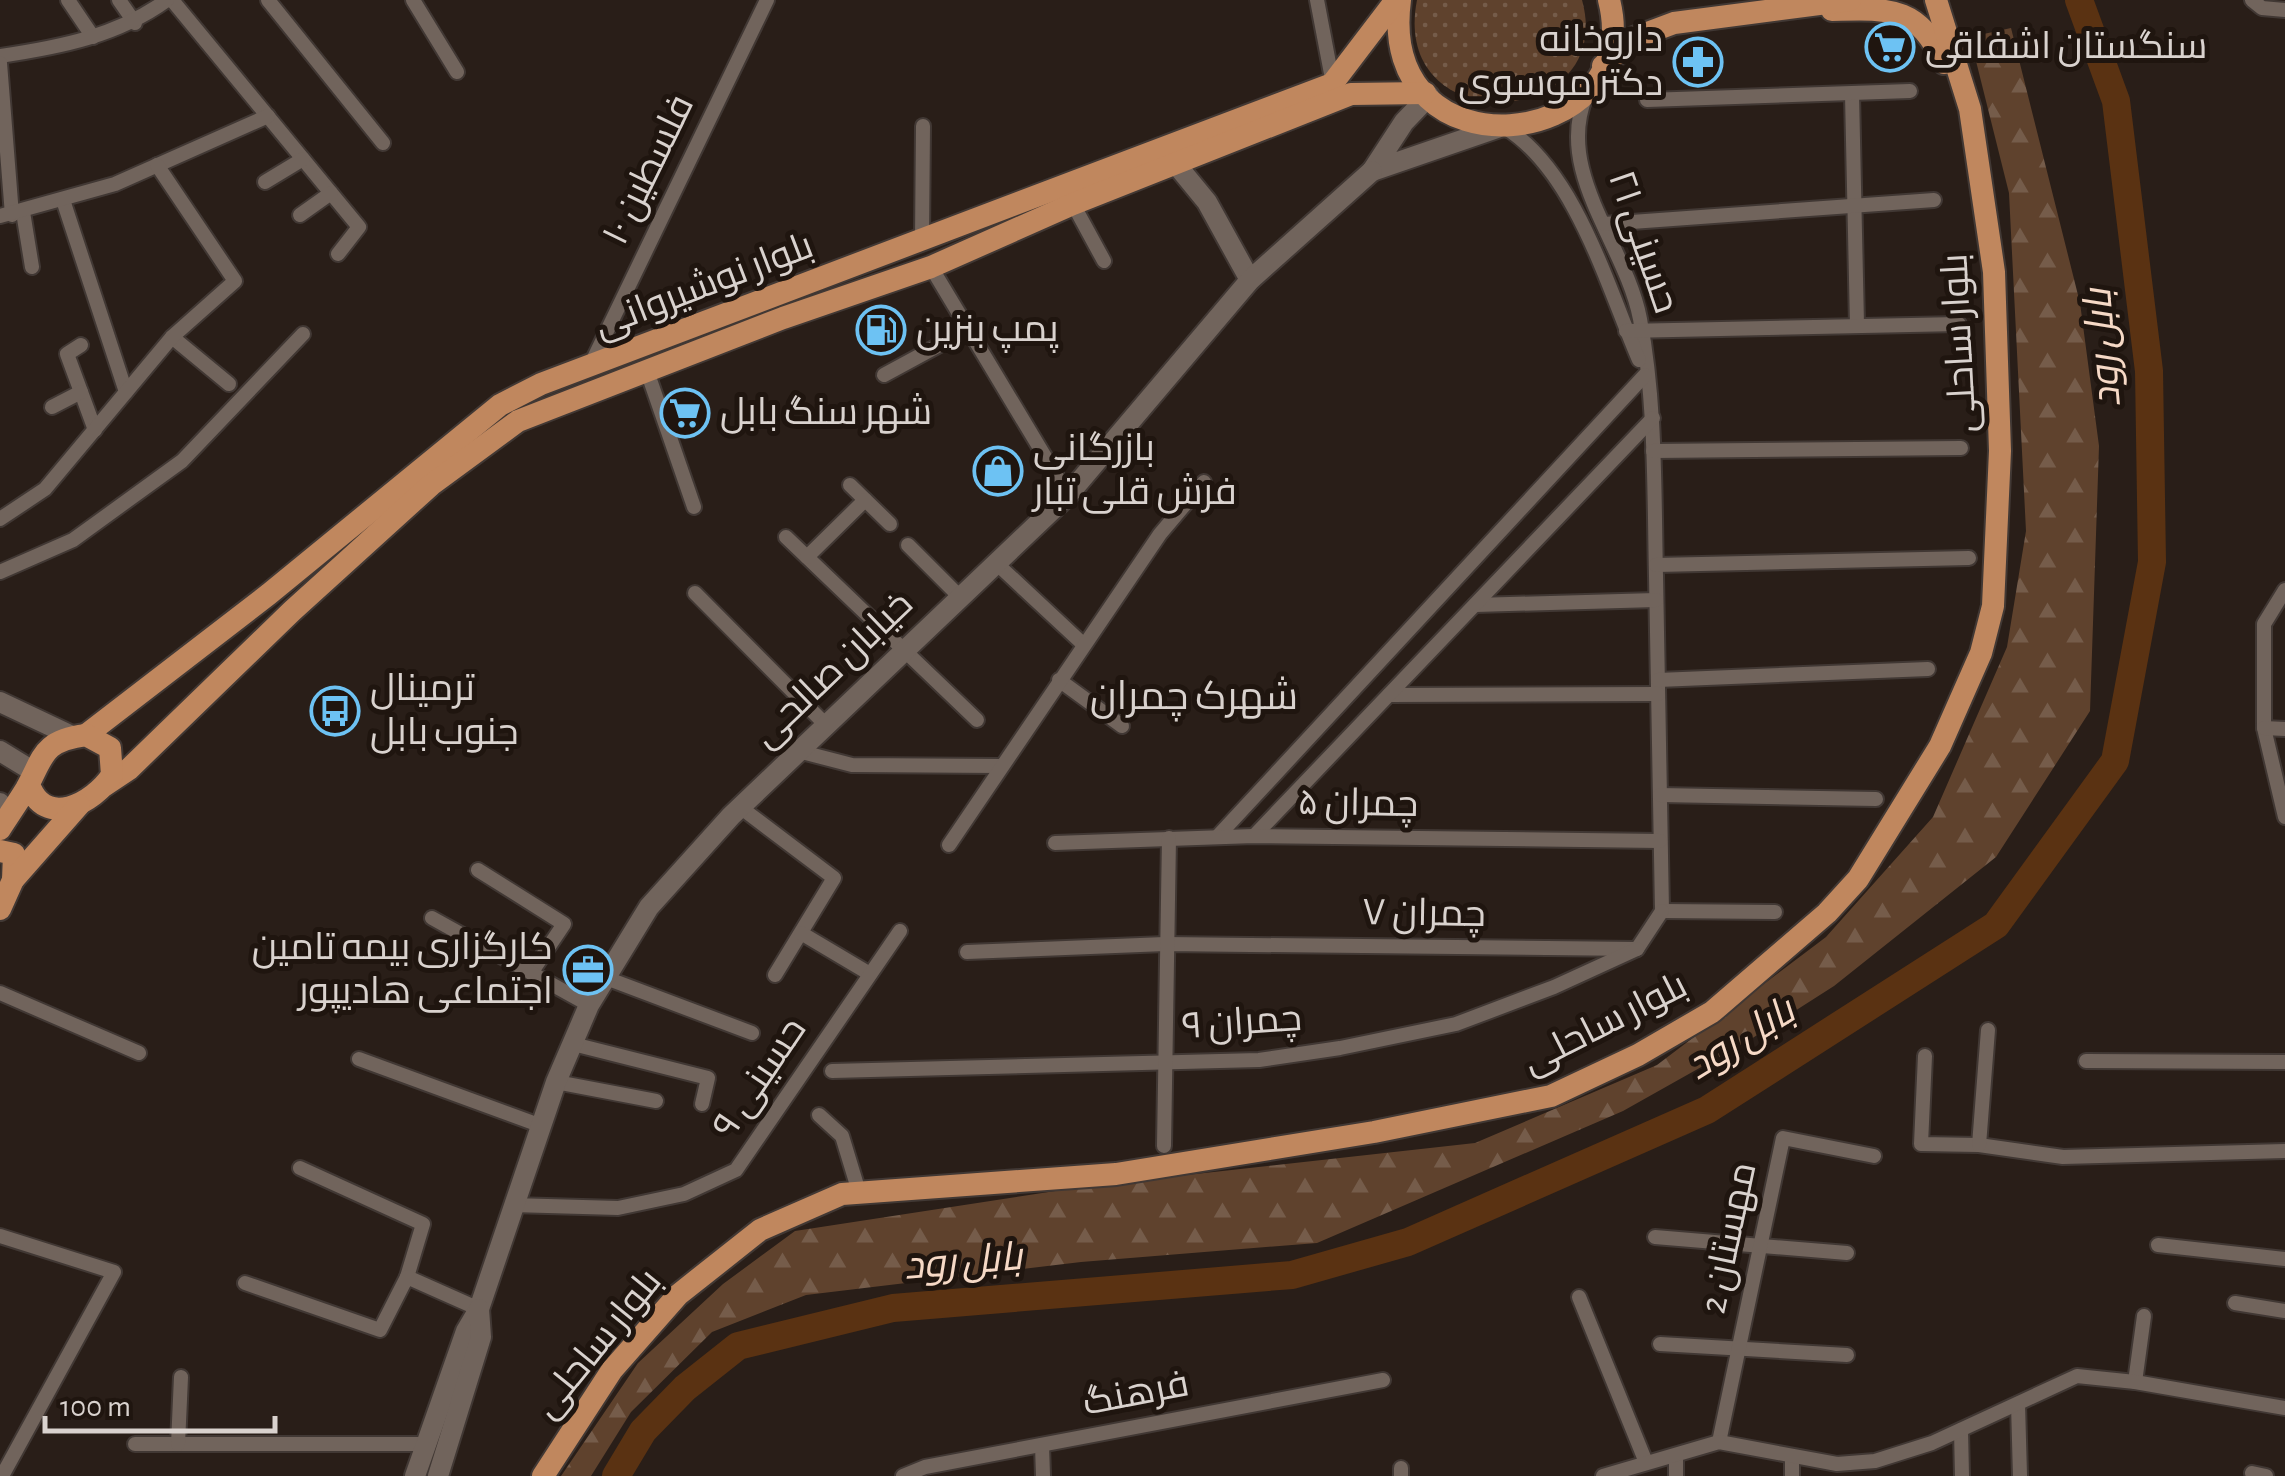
<svg xmlns="http://www.w3.org/2000/svg" width="2285" height="1476" font-family="'Alegreya Sans',Cairo,sans-serif">
<defs>
<pattern id="grass-dots" width="8" height="8" patternUnits="userSpaceOnUse" patternTransform="scale(2.5)"><rect width="8" height="8" fill="#5f422d"/><path d="M2 2h.1M6 6h.1" fill="none" stroke="#755c4a" stroke-width="1.8" stroke-linecap="round"/></pattern>
<pattern id="forest-firs" width="22" height="20" patternUnits="userSpaceOnUse" patternTransform="scale(2.5)"><rect width="22" height="20" fill="#5f422d"/><path d="M5 1l3.5 6h-7zM16 11l3.5 6h-7z" fill="#755c4a"/></pattern>
</defs>
<rect width="100%" height="100%" fill="#291e18"/>
<!-- grass -->
<path fill="url(#grass-dots)" d="M 1417,0 L 1582,0 C 1618,129 1389,143 1417,0 Z"/>
<!-- forest -->
<path fill="url(#forest-firs)" d="M 2011,28 L 2080,303 L 2099,446 L 2090,711 L 1996,857 L 1834,986 L 1751,1039 L 1623,1111 L 1317,1243 L 1081,1262 L 806,1295 L 712,1332 L 631,1412 L 591,1476 L 561,1476 L 638,1363 L 723,1284 L 795,1231 L 1088,1186 L 1475,1143 L 1657,1065 L 1826,937 L 1933,817 L 2007,647 L 2026,531 L 2009,193 L 1970,37 Z"/>
<g fill="none" stroke-linecap="round" stroke-linejoin="round">
<!-- river -->
<path stroke="#5a3212" stroke-width="28" d="M 616,1476 L 643,1431 L 685,1388 L 738,1346 L 893,1308 L 1292,1275 L 1408,1242 L 1707,1110 L 1996,925 L 2115,761 L 2152,562 L 2149,371 L 2116,101 L 2079,0"/>
<!-- street casing -->
<g stroke="#413834" stroke-width="18">
<g id="street">
<path d="M 68,0 L 93,37"/>
<path d="M 119,0 L 135,23"/>
<path d="M 172,0 L 359,227 L 338,254"/>
<path d="M 268,0 L 383,143"/>
<path d="M 413,0 L 457,72"/>
<path d="M 1317,0 L 1333,84"/>
<path d="M 2252,0 L 2262,8 L 2285,10"/>
<path d="M 0,56 C 61,47 117,36 167,0"/>
<path d="M 0,63 L 12,215"/>
<path d="M 1852,94 L 1857,325"/>
<path d="M 1586,96 C 1554,172 1626,245 1640,319 C 1656,403 1654,490 1656,576 C 1658,688 1660,799 1662,911"/>
<path d="M 1647,100 L 1910,91"/>
<path d="M 1506,128 C 1576,173 1607,286 1639,360"/>
<path d="M 265,182 L 303,159"/>
<path d="M 63,200 L 126,392"/>
<path d="M 1073,204 L 1104,261"/>
<path d="M 23,212 L 32,267"/>
<path d="M 300,215 L 331,193"/>
<path d="M 0,216 L 115,184 L 268,116"/>
<path d="M 1604,224 L 1934,200"/>
<path d="M 922,239 L 923,126"/>
<path d="M 931,267 L 1068,495"/>
<path d="M 1626,331 L 1959,324"/>
<path d="M 172,337 L 229,384"/>
<path d="M 81,345 L 67,354 L 95,430"/>
<path d="M 591,364 L 767,0"/>
<path d="M 647,371 L 694,507"/>
<path d="M 884,375 L 967,330"/>
<path d="M 52,407 L 81,392"/>
<path d="M 1653,451 L 1961,448"/>
<path d="M 850,485 L 890,524"/>
<path d="M 0,519 L 45,489 L 172,337 L 235,281 L 157,165"/>
<path d="M 786,537 L 977,720"/>
<path d="M 908,545 L 960,597"/>
<path d="M 807,557 L 865,500"/>
<path d="M 996,563 L 1084,645"/>
<path d="M 1656,565 L 1969,558"/>
<path d="M 0,572 L 73,540 L 182,461 L 303,334"/>
<path d="M 2285,590 L 2264,624 L 2264,728 L 2285,817"/>
<path d="M 695,593 L 826,725"/>
<path d="M 1475,605 L 1656,600"/>
<path d="M 1059,680 L 1122,726"/>
<path d="M 1658,680 L 1928,669"/>
<path d="M 1389,695 L 1658,694"/>
<path d="M 2264,728 L 2285,729"/>
<path d="M 798,751 L 852,765 L 1000,766"/>
<path d="M 1660,795 L 1876,799"/>
<path d="M 740,807 L 834,878 L 775,975"/>
<path d="M 1218,836 L 1645,375"/>
<path d="M 1254,836 L 1653,418"/>
<path d="M 1055,843 L 1254,836 L 1660,841"/>
<path d="M 949,845 L 1160,534 L 1204,482"/>
<path d="M 478,870 L 564,924 L 531,973"/>
<path d="M 1662,911 L 1775,912"/>
<path d="M 432,918 L 589,1005"/>
<path d="M 801,933 L 870,974"/>
<path d="M 967,952 L 1165,944 L 1637,949 L 1662,911"/>
<path d="M 606,978 L 752,1033"/>
<path d="M 0,993 L 139,1053"/>
<path d="M 573,1044 L 708,1078 L 702,1104"/>
<path d="M 1925,1056 L 1921,1144 L 1979,1145 L 2063,1157 L 2285,1151"/>
<path d="M 359,1059 L 539,1125"/>
<path d="M 2086,1061 L 2285,1062"/>
<path d="M 832,1071 L 1259,1060 L 1340,1048 L 1456,1024 L 1554,987 L 1637,949"/>
<path d="M 556,1082 L 656,1101"/>
<path d="M 819,1115 L 842,1136 L 859,1192"/>
<path d="M 1979,1145 L 1988,1030"/>
<path d="M 1164,1146 L 1169,838"/>
<path d="M 300,1168 L 423,1224 L 407,1277"/>
<path d="M 512,1205 L 618,1208 L 684,1194 L 736,1170 L 900,931"/>
<path d="M 0,1236 L 114,1272 L 2,1476"/>
<path d="M 1655,1237 L 1847,1253"/>
<path d="M 2158,1245 L 2285,1259"/>
<path d="M 245,1283 L 380,1330 L 407,1277 L 479,1309"/>
<path d="M 1579,1297 L 1645,1460"/>
<path d="M 2235,1303 L 2285,1311"/>
<path d="M 1660,1344 L 1847,1355"/>
<path d="M 2135,1382 L 2144,1316"/>
<path d="M 2018,1404 L 2020,1476"/>
<path d="M 1961,1430 L 1962,1476"/>
<path d="M 1719,1442 L 1783,1138 L 1874,1156"/>
<path d="M 135,1444 L 425,1444"/>
<path d="M 178,1444 L 181,1377"/>
<path d="M 1042,1445 L 1043,1476"/>
<path d="M 1676,1456 L 1676,1476"/>
<path d="M 1792,1458 L 1792,1476"/>
<path d="M 1401,1468 L 1401,1476"/>
<path d="M 2252,1473 L 2266,1476"/>
<path d="M 903,1476 L 925,1467 L 1383,1380"/>
<path d="M 1603,1476 L 1719,1442 L 1837,1464 L 1875,1461 L 1932,1443 L 2077,1376 L 2135,1382 L 2285,1408"/>
</g>
</g>
<!-- secondary casing -->
<g stroke="#413834" stroke-width="24">
<g id="secondary">
<path d="M 1429,96 L 1404,122 L 1372,171 L 1497,128"/>
<path d="M 1175,163 L 1207,202 L 1250,280"/>
<path d="M 0,702 L 74,737"/>
<path d="M 0,751 L 31,770"/>
<path d="M 0,803 L 0,807"/>
<path d="M 415,1476 L 466,1331 L 479,1309 L 556,1082 L 589,1005 L 649,907 L 731,816 L 1068,495 L 1250,280 L 1372,171"/>
<path d="M 438,1476 L 481,1337 L 479,1309"/>
</g>
</g>
<!-- primary casing -->
<g stroke="#413834" stroke-width="26">
<g id="primary">
<path d="M 1400,0 C 1376,182 1648,152 1609,0"/>
<path d="M 1832,10 C 1889,9 1918,5 1944,63"/>
<path d="M 1603,66 L 1634,38 L 1674,23 L 1850,0"/>
<path d="M 86,735 L 269,594 L 500,405 L 541,384 L 1332,84 L 1396,0"/>
<path d="M 105,785 L 129,769 L 292,611 L 431,485 L 518,421 L 783,318 L 931,267 L 1073,204 L 1351,94 L 1425,93"/>
<path d="M 0,829 C 9,815 18,802 26,789 C 44,757 41,741 86,735 L 110,748 L 112,775 C 94,803 44,830 29,784"/>
<path d="M 0,851 L 14,854 L 13,880"/>
<path d="M 0,909 L 13,880 L 79,805"/>
<path d="M 543,1476 L 612,1370 L 678,1295 L 760,1230 L 842,1194 L 1116,1174 L 1374,1132 L 1551,1096 L 1638,1055 L 1712,1012 L 1827,913 L 1858,879 L 1940,746 L 1981,653 L 1993,606 L 2000,451 L 1994,272 L 1970,109 L 1936,0"/>
</g>
</g>
<!-- street -->
<use href="#street" stroke="#71645c" stroke-width="14"/>
<!-- secondary -->
<use href="#secondary" stroke="#71645c" stroke-width="20"/>
<!-- primary -->
<use href="#primary" stroke="#c0875e" stroke-width="22"/>
</g>
<!-- icons -->
<defs>
<g id="supermarket-ring" transform="scale(2.5)"><circle r="9.5" fill="#1f150f" stroke="#6dc2f3" stroke-width="1.5"/><path d="M-6-5.5h2.5l.6 2H6L4.5 2H-2.5L-4.4-4H-6ZM-1.5 3.2a1.3 1.3 0 1 0 .1 0ZM3 3.2a1.3 1.3 0 1 0 .1 0Z" fill="#6dc2f3"/></g>
<g id="pharmacy-ring" transform="scale(2.5)"><circle r="9.5" fill="#1f150f" stroke="#6dc2f3" stroke-width="1.5"/><path d="M-2-6h4v4h4v4h-4v4h-4v-4h-4v-4h4Z" fill="#6dc2f3"/></g>
<g id="fuel-ring" transform="scale(2.5)"><circle r="9.5" fill="#1f150f" stroke="#6dc2f3" stroke-width="1.5"/><path d="M-5.5-6h7V0h2V4h1.3V-2.5L3-4.5l.8-.8L6-3V5H2.5V1h-1V6h-7ZM-4.2-4.7v3.2H.2V-4.7Z" fill="#6dc2f3"/></g>
<g id="shop-ring" transform="scale(2.5)"><circle r="9.5" fill="#1f150f" stroke="#6dc2f3" stroke-width="1.5"/><path d="M-5-2.5h2.3a2.7 3.5 0 0 1 5.4 0H5L5.5 6h-11ZM-1.5-2.5h3a1.5 2.3 0 0 0-3 0Z" fill="#6dc2f3"/></g>
<g id="bus-ring" transform="scale(2.5)"><circle r="9.5" fill="#1f150f" stroke="#6dc2f3" stroke-width="1.5"/><path d="M-5-6H5V4H4V6H2V4H-2V6H-4V4H-5ZM-3.5-4V0h7V-4ZM-3.5 1.2v1.5H-2V1.2ZM2 1.2v1.5H3.5V1.2Z" fill="#6dc2f3"/></g>
<g id="office-ring" transform="scale(2.5)"><circle r="9.5" fill="#1f150f" stroke="#6dc2f3" stroke-width="1.5"/><path d="M-6-3h4V-5.5h4V-3h4V5H-6ZM-1-4.5V-3h2v-1.5ZM-6 0V1H6V0Z" fill="#6dc2f3"/></g>
</defs>
<g fill-rule="evenodd">
<use href="#supermarket-ring" x="1890" y="47"/>
<use href="#pharmacy-ring" x="1698" y="62"/>
<use href="#fuel-ring" x="881" y="330"/>
<use href="#supermarket-ring" x="685" y="413"/>
<use href="#shop-ring" x="998" y="471"/>
<use href="#bus-ring" x="335" y="711"/>
<use href="#office-ring" x="588" y="970"/>
</g>
<g text-anchor="middle" dominant-baseline="central" stroke-width="10" stroke-linejoin="round" paint-order="stroke">
<!-- poi labels -->
<g font-size="38" fill="#d9d2ce" stroke="#1f150f" text-anchor="start">
<text x="1663" y="40" text-anchor="end">داروخانه<tspan x="1663" dy="44">دکتر موسوی</tspan></text>
<text x="1925" y="47">سنگستان اشفاقی</text>
<text x="916" y="330">پمپ بنزین</text>
<text x="720" y="413">شهر سنگ بابل</text>
<text x="1033" y="449">بازرگانی<tspan x="1033" dy="44">فرش قلی تبار</tspan></text>
<text x="370" y="689">ترمینال<tspan x="370" dy="44">جنوب بابل</tspan></text>
<text x="553" y="948" text-anchor="end">کارگزاری بیمه تامین<tspan x="553" dy="44">اجتماعی هادیپور</tspan></text>
</g>
<!-- street labels -->
<g font-size="38" fill="#d9d2ce" stroke="#1f150f">
<text transform="translate(649 170) rotate(-64)">فلسطین ۱۰</text>
<text transform="translate(1643 242) rotate(71)">حسینی ۲۱</text>
<text transform="translate(704 286) rotate(-21)">بلوار نوشیروانی</text>
<text transform="translate(1960 343) rotate(-93)">بلوار ساحلی</text>
<text transform="translate(833 670) rotate(-44)">خيابان صالحی</text>
<text transform="translate(1358 804) rotate(1)">چمران ۵</text>
<text transform="translate(1424 914) rotate(1)">چمران ۷</text>
<text transform="translate(1242 1023) rotate(-4)">چمران ۹</text>
<text transform="translate(1605 1024) rotate(-27)">بلوار ساحلی</text>
<text transform="translate(760 1078) rotate(-56)">حسینی ٩</text>
<text transform="translate(1729 1238) rotate(-78)">مهستان 2</text>
<text transform="translate(598 1344) rotate(-51)">بلوار ساحلی</text>
<text transform="translate(1136 1394) rotate(-11)">فرهنگ</text>
</g>
<!-- water labels -->
<g font-size="40" font-style="italic" fill="#f6d9c6" stroke="#1f150f">
<text transform="translate(2103 348) rotate(-95)">بابل رود</text>
<text transform="translate(1741 1039) rotate(-32)">بابل رود</text>
<text transform="translate(963 1262) rotate(-5)">بابل رود</text>
</g>
<!-- neighbourhood labels -->
<g font-size="40" fill="#d9d2ce" stroke="#1f150f">
<text x="1194" y="697">شهرک چمران</text>
</g>
</g>
<!-- scale -->
<path d="M45 1416v15h230v-15" fill="none" stroke="#d9d2ce" stroke-width="5"/>
<text x="60" y="1416" font-size="30" fill="#d9d2ce" stroke="#1f150f" stroke-width="8" paint-order="stroke">100 m</text>
</svg>
